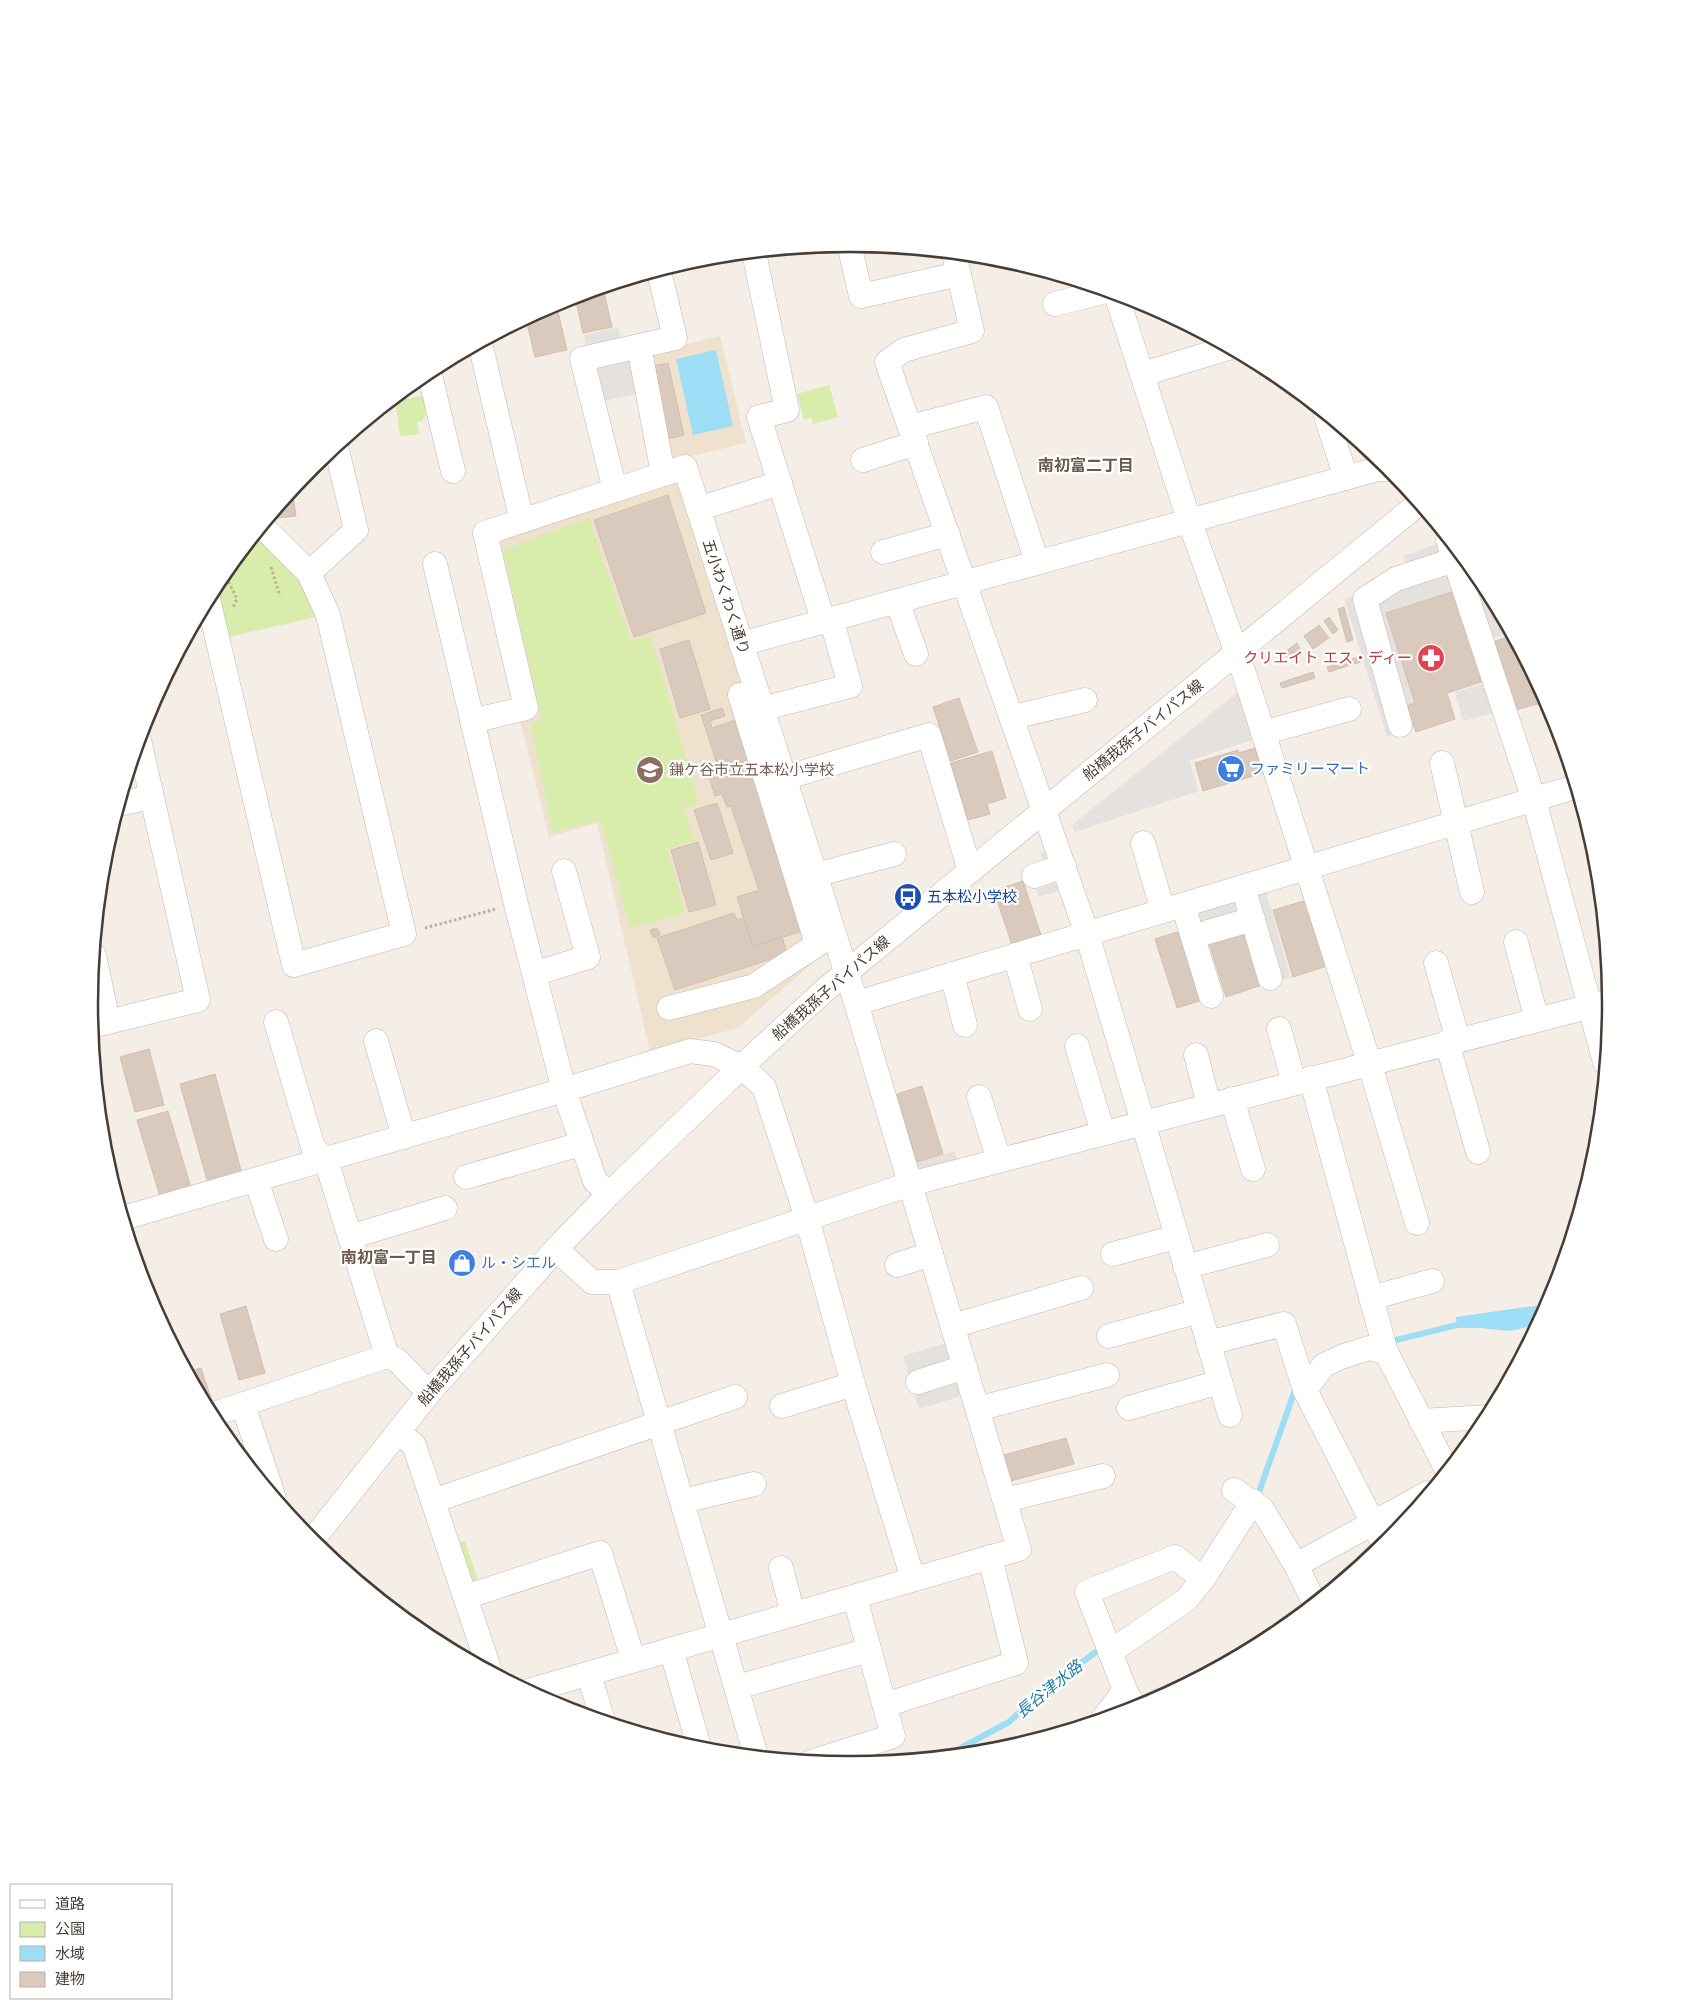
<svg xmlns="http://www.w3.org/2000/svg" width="1699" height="2009" font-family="'DejaVu Sans','Noto Sans JP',sans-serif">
<rect width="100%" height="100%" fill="#f4eee6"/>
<!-- education -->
<g fill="#eee1ce">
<path d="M 720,336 L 746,443 L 671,461 L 645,354 Z"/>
<path d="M 678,475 L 824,953 L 738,1028 L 650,1051 L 597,823 L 549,837 L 519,716 L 497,536 Z"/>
</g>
<!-- green -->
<g fill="#d8ecab">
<path d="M 829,385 L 838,417 L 813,424 L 812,418 L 804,420 L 797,394 Z"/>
<path d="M 423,396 L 427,413 L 422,421 L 417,422 L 420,434 L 400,436 L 395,400 Z"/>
<path d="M 589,518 L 631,641 L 651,636 L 699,804 L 684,809 L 695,841 L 667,849 L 685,913 L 630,928 L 601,820 L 553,832 L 530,723 L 542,720 L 503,550 Z"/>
<path d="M 257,533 L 300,578 L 320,616 L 225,638 L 213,590 Z"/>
<path d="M 465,1541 L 479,1583 L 473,1585 L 454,1545 Z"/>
</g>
<!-- parking -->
<g fill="#e5e1de">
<path d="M 618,327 L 622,344 L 588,352 L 584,335 Z"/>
<path d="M 633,355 L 641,393 L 600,402 L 591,364 Z"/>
<path d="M 1442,542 L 1455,591 L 1386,614 L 1415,703 L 1407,706 L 1414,728 L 1387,737 L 1345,601 L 1373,578 L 1407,567 L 1404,556 Z"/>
<path d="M 1490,596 L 1510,633 L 1489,640 L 1477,601 Z"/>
<path d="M 1489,682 L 1497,712 L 1463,721 L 1455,692 Z"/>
<path d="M 1242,689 L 1258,738 L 1189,761 L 1199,791 L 1075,832 L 1072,825 Z"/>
<path d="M 1052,850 L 1063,890 L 1038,897 L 1030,867 L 1043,864 L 1041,853 Z"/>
<path d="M 1265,888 L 1291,978 L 1266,984 L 1206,941 L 1198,909 Z"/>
<path d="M 954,1151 L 958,1164 L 914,1178 L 910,1165 Z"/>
<path d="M 952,1341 L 968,1394 L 919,1409 L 903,1356 Z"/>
</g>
<!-- water -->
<g fill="#9ddef6">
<path d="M 716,350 L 733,426 L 693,435 L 676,359 Z"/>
<path d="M 1548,1304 L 1539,1321 L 1510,1328 L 1480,1325 L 1457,1325 L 1456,1317 Z"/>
</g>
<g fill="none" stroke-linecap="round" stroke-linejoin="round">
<!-- stream -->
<g stroke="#9ddef6" stroke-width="6">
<path d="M 1388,1342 L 1457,1325 L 1480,1325 L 1510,1328 L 1539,1321"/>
<path d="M 1259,1492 L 1295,1390"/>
<path d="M 946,1756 L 1009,1722 L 1047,1687 L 1099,1650"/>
</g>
</g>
<!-- building -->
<g fill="#dacabd" stroke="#d2bead">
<path d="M 603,288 L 612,327 L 583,333 L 575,297 Z"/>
<path d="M 556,303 L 567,350 L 535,357 L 526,319 Z"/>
<path d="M 668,363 L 684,435 L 668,439 L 652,366 Z"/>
<path d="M 292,490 L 296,516 L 277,518 L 276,510 Z"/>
<path d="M 668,495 L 706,613 L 634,637 L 594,520 Z"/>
<path d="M 1455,591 L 1484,681 L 1447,693 L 1455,719 L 1416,732 L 1407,706 L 1415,703 L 1386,613 Z"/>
<path d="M 1344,607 L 1353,640 L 1347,642 L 1338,609 Z"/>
<path d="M 1329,617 L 1338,630 L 1333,634 L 1324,621 Z"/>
<path d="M 1319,625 L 1329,638 L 1313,649 L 1304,636 Z"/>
<path d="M 1511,636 L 1545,702 L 1515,710 L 1495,641 Z"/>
<path d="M 689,640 L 710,709 L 680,718 L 660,649 Z"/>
<path d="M 1297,643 L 1300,649 L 1288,658 L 1284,653 Z"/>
<path d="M 1359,657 L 1360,662 L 1329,672 L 1327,667 Z"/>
<path d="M 1313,672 L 1315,678 L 1282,688 L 1280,683 Z"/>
<path d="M 959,698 L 978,752 L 951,761 L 933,707 Z"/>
<path d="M 722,708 L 725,716 L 710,721 L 712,728 L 739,719 L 805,930 L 753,947 L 737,897 L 759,890 L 731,806 L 727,807 L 722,794 L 715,796 L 707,770 L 718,767 L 701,715 Z"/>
<path d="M 1255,748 L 1263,773 L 1203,791 L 1195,763 L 1238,750 L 1239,753 Z"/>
<path d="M 992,751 L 1006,798 L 987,804 L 990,814 L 968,820 L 951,763 Z"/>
<path d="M 717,803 L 733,853 L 711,860 L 694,810 Z"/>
<path d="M 698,842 L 716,905 L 689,912 L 671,850 Z"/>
<path d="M 1023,881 L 1041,935 L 1012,945 L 994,891 Z"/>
<path d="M 1307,900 L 1327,966 L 1293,977 L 1273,910 Z"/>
<path d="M 734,913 L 737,920 L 744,918 L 753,947 L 782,937 L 787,954 L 675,990 L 657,938 Z"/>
<path d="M 657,928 L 660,935 L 653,938 L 650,930 Z"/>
<path d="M 1184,930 L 1206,999 L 1177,1008 L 1155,939 Z"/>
<path d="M 1244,931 L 1262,985 L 1226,997 L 1209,943 Z"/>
<path d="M 149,1049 L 164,1105 L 135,1112 L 120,1057 Z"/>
<path d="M 215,1074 L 243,1178 L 209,1187 L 180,1084 Z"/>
<path d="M 922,1086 L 943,1154 L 917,1162 L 897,1094 Z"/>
<path d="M 168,1111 L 192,1191 L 161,1200 L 137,1120 Z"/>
<path d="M 246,1306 L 265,1373 L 239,1380 L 220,1314 Z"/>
<path d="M 201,1368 L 214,1407 L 207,1409 L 188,1372 Z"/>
<path d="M 1066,1438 L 1074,1464 L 1007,1482 L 1000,1456 Z"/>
</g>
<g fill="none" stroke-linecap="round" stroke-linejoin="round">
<!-- minor casing -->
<g stroke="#c3b7aa" stroke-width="25">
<g id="minor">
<path d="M 849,244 L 861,296 L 959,274"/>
<path d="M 754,253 L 787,410 L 759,417 L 823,620 L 833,625 L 850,686 L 762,709"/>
<path d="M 954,254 L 972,331 L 904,350 L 887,362 L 1087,934 L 1230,1415"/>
<path d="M 1116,294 L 1189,520 L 1245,676 L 1369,1062 L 1417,1223"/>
<path d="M 1055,304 L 1106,291"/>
<path d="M 480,343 L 522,521"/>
<path d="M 639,346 L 663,474"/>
<path d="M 429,371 L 453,471"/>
<path d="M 1143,374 L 1228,348"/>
<path d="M 1326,416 L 1346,478"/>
<path d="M 910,427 L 986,407 L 1037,562"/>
<path d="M 863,460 L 916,443"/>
<path d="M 615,490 L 582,359 L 675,338 L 659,271"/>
<path d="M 698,509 L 780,483"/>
<path d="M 262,526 L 309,573"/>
<path d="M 1448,540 L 1534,800 L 1605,1062"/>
<path d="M 883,552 L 948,534"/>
<path d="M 435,564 L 516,904 L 564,1090 L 595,1181 L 609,1194"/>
<path d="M 208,599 L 294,965 L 404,934 L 328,615 L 309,573 L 356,530 L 336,446"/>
<path d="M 897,601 L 916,654"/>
<path d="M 741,644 L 1378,469 L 1389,469"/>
<path d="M 740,695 L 817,944"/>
<path d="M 1013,717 L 1085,700"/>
<path d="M 472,721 L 526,708 L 485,533 L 685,467 L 854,996 L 1019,1549 L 528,1691"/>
<path d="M 1400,725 L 1365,599 L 1396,579 L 1454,560"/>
<path d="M 1263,733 L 1349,709"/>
<path d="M 1442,763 L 1472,892"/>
<path d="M 784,778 L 929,735 L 970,871"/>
<path d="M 119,804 L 151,797"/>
<path d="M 1143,843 L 1163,911"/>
<path d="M 815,875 L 894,854"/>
<path d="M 1034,876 L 1064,866"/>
<path d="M 1243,887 L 1270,978"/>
<path d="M 1183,905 L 1211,996"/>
<path d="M 1208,932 L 1253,919"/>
<path d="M 1516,942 L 1537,1020"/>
<path d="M 94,955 L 108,1022"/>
<path d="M 1015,955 L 1030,1009"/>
<path d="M 1436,963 L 1458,1040"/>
<path d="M 534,974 L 588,957 L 564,871"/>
<path d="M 952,974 L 965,1025"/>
<path d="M 870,999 L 1575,787"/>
<path d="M 669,1008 L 754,986 L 830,936"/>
<path d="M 276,1022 L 313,1147 L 326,1160 L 387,1356"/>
<path d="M 91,1026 L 198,1000 L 139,740"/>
<path d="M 1279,1029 L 1294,1083"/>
<path d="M 376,1041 L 404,1137"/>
<path d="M 1447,1042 L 1478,1152"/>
<path d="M 1077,1046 L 1103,1133"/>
<path d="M 1196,1055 L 1209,1105"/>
<path d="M 1311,1078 L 1386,1352 L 1447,1470"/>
<path d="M 979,1097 L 999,1160"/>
<path d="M 1232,1099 L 1253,1169"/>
<path d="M 466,1177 L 581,1144"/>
<path d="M 256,1180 L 276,1239"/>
<path d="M 123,1218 L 564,1090 L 690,1051 L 714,1054 L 741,1067 L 764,1087 L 807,1218 L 853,1384 L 913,1579"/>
<path d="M 350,1237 L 445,1208"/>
<path d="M 556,1249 L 592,1282 L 618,1282 L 910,1184 L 1610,1001"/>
<path d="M 1113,1254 L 1176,1237"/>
<path d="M 897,1265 L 931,1254"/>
<path d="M 1185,1267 L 1267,1245"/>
<path d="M 618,1282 L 756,1756"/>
<path d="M 1371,1298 L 1432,1281"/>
<path d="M 953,1326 L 1081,1288"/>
<path d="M 1109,1336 L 1199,1311"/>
<path d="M 1208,1343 L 1284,1324 L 1305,1390 L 1384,1545"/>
<path d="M 918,1382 L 965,1367"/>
<path d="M 1305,1390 L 1324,1365 L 1341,1357 L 1369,1348 L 1386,1352"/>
<path d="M 243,1405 L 273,1495"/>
<path d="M 782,1406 L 853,1384"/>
<path d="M 1129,1408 L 1220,1382"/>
<path d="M 977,1409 L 1107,1375"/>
<path d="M 211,1415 L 387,1356 L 397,1360 L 429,1393"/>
<path d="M 1421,1421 L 1488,1417"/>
<path d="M 398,1432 L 414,1445 L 490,1671"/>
<path d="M 1234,1490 L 1262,1509 L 1296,1565 L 1314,1602"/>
<path d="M 1005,1500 L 1103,1476"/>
<path d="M 433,1501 L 735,1397"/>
<path d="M 683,1501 L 754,1484"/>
<path d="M 311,1542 L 429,1393 L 556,1249 L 609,1194 L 741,1067 L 825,990 L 1418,504"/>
<path d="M 1296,1565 L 1428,1493"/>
<path d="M 781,1568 L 793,1614"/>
<path d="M 465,1597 L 600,1553 L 633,1659"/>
<path d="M 671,1649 L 700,1750"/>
<path d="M 1110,1652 L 1186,1600 L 1203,1579 L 1253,1501"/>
<path d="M 589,1674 L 603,1721"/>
<path d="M 737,1687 L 869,1650"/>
<path d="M 885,1705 L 1016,1663 L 990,1557"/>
<path d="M 1135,1709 L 1125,1690 L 1087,1592 L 1175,1557 L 1203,1579"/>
<path d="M 1103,1719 L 1125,1690"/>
<path d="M 811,1762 L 893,1736 L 855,1598"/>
</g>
</g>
<!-- path -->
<g stroke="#c3ae97" stroke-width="3" stroke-dasharray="2.5 2.5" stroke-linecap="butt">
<path d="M 271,567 L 280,596"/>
<path d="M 224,573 L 237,599 L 233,608"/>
<path d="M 425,928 L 496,909"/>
</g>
<!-- minor -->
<use href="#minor" stroke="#fff" stroke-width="24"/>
</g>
<!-- icons -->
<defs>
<g id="pharmacy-disc" transform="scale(1.4375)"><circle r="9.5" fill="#e0444e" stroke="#fff"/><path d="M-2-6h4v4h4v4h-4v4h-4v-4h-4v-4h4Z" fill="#fff"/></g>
<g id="supermarket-disc" transform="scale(1.4375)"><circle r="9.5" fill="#3f7fe0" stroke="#fff"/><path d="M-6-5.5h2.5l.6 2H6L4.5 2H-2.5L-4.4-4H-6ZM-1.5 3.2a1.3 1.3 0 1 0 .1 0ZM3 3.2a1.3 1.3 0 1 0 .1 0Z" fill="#fff"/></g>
<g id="school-disc" transform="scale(1.4375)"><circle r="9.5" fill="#8d6e63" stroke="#fff"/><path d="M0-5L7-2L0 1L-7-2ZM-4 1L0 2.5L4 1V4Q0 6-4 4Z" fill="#fff"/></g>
<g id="bus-disc" transform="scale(1.4375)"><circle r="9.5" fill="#1a4fb4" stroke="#fff"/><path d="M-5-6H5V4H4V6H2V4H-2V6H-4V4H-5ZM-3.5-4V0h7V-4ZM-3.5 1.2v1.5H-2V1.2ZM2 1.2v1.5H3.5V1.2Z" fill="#fff"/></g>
<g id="shop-disc" transform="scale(1.4375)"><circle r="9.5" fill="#3f7fe0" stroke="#fff"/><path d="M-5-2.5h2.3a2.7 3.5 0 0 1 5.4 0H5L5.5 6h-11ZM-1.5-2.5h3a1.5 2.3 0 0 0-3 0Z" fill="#fff"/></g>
</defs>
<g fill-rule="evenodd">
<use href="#pharmacy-disc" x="1431" y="658"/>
<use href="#supermarket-disc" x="1231" y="769"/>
<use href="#school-disc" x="650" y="770"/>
<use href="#bus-disc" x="908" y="897"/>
<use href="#shop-disc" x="462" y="1263"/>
</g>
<g text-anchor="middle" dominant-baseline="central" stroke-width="4.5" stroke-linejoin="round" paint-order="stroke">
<!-- street labels -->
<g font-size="15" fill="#473d34" stroke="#fff">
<text transform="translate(726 597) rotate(72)">五小わくわく通り</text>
<text transform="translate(1143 730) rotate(-39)">船橋我孫子バイパス線</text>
<text transform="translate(831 988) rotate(-41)">船橋我孫子バイパス線</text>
<text transform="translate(470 1347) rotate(-49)">船橋我孫子バイパス線</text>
</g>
<!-- health labels -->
<g font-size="15" fill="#be3a42" stroke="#fff" text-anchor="end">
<text x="1412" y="658">クリエイト エス・ディー</text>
</g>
<!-- shop labels -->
<g font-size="15" fill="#366cbe" stroke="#fff" text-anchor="start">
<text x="1250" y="769">ファミリーマート</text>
<text x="481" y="1263">ル・シエル</text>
</g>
<!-- education labels -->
<g font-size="15" fill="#785e54" stroke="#fff" text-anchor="start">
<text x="669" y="770">鎌ケ谷市立五本松小学校</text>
</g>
<!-- transit labels -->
<g font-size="15" fill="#164399" stroke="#fff" text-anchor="start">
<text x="927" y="897">五本松小学校</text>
</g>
<!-- neighbourhood labels -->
<g font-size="16" font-weight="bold" fill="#6b594b" stroke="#fff">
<text x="1086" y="465">南初富二丁目</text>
<text x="389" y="1257">南初富一丁目</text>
</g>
<!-- water labels -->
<g font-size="16" font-style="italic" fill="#227ea2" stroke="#fff">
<text transform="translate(1049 1689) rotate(-39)">長谷津水路</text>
</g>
</g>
<!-- crop -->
<path d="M0 0H1699V2009H0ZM98 1004a752 752 0 1 1 1504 0a752 752 0 1 1-1504 0Z" fill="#fff" fill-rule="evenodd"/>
<path fill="none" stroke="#473d34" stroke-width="2.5" d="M98 1004a752 752 0 1 1 1504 0a752 752 0 1 1-1504 0Z"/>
<!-- legend -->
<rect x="10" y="1884" width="162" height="115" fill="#ffffff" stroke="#b5b1ae"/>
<rect x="20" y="1900" width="25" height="8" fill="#ffffff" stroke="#b5b1ae"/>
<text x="55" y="1909" font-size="15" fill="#473d34">道路</text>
<rect x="20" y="1922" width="25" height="15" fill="#d8ecab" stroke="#b5b1ae"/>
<text x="55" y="1934" font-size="15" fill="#473d34">公園</text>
<rect x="20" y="1946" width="25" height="15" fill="#9ddef6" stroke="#b5b1ae"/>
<text x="55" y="1959" font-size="15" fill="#473d34">水域</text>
<rect x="20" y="1972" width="25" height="15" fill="#dacabd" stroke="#b5b1ae"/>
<text x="55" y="1984" font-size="15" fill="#473d34">建物</text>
</svg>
